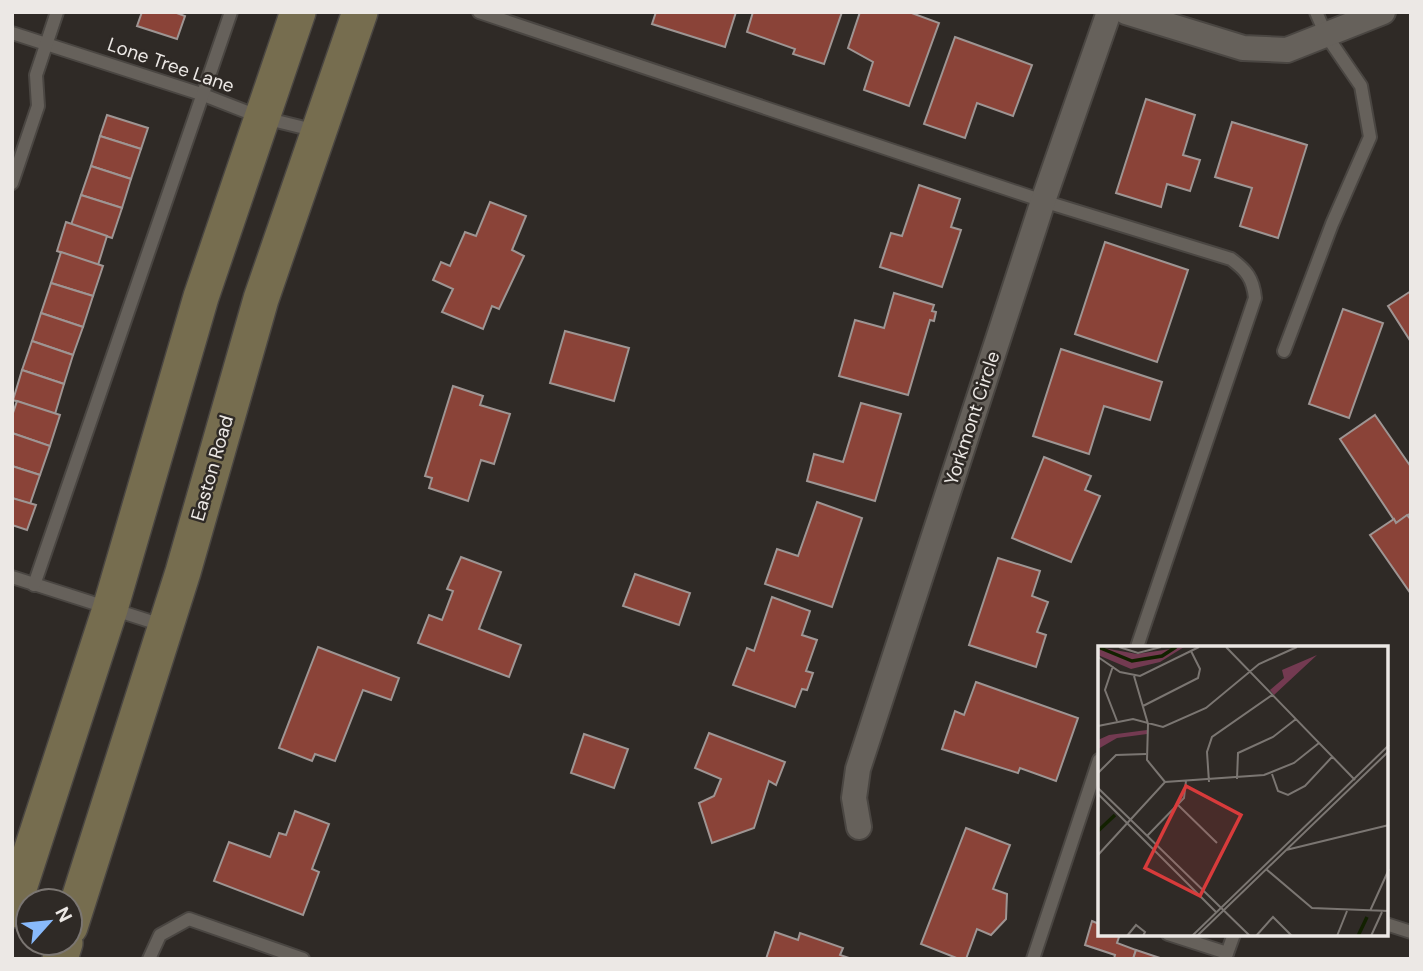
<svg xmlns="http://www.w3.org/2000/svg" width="1423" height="971" font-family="'DM Sans',sans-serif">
<rect width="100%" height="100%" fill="#2f2a26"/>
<!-- building -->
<g fill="#8a4338" stroke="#9e9593" stroke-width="2">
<path d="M 142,12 L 174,12 L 185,16 L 177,39 L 137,26 Z"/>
<path d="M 656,12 L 736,12 L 725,47 L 652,24 Z"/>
<path d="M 753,12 L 842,12 L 824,64 L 793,54 L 795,49 L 747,32 Z"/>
<path d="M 860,12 L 909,12 L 939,23 L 909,106 L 864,90 L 873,62 L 848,48 Z"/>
<path d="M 955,37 L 1032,65 L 1013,116 L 977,103 L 965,138 L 924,124 Z"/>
<path d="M 1146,99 L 1195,115 L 1183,155 L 1200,160 L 1190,191 L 1167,184 L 1161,207 L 1116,193 Z"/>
<path d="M 107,115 L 148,128 L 141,149 L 100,136 Z"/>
<path d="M 1232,122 L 1307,145 L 1278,238 L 1240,226 L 1252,188 L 1215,177 Z"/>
<path d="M 100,136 L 141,149 L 131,179 L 91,166 Z"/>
<path d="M 91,166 L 131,179 L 122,208 L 81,195 Z"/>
<path d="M 919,185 L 960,199 L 951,227 L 961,230 L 942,287 L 880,267 L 891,233 L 902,236 Z"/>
<path d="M 81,195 L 122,208 L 112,238 L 71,225 Z"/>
<path d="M 490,202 L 526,216 L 512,250 L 524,256 L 499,309 L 492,306 L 483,329 L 442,312 L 453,289 L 433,280 L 441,262 L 450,266 L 465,232 L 476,236 Z"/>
<path d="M 66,222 L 107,236 L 98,265 L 57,251 Z"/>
<path d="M 1105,242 L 1188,270 L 1157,362 L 1075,334 Z"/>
<path d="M 61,252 L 103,266 L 93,296 L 51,283 Z"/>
<path d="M 51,283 L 93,296 L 83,327 L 41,313 Z"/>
<path d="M 1411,291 L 1411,342 L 1388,306 Z"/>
<path d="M 894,293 L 934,305 L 932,311 L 936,312 L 934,321 L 930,320 L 908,395 L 839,376 L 855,320 L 884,328 Z"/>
<path d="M 1343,309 L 1383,323 L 1349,418 L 1309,404 Z"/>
<path d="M 41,313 L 83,327 L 73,355 L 32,341 Z"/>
<path d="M 565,331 L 629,348 L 614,401 L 550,383 Z"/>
<path d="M 32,341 L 73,355 L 64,384 L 22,370 Z"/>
<path d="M 1061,349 L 1162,382 L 1150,420 L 1104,406 L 1089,454 L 1033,436 Z"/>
<path d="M 22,370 L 64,384 L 55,414 L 13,400 Z"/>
<path d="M 453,386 L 483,396 L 480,405 L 510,414 L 494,464 L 481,460 L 468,501 L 429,488 L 432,478 L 425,476 Z"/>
<path d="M 17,401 L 60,415 L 50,446 L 12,433 L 12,416 Z"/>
<path d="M 861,403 L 901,414 L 875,501 L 807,481 L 814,454 L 843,462 Z"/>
<path d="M 1375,415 L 1411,467 L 1411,513 L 1396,523 L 1340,439 Z"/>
<path d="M 12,433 L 50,446 L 40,475 L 12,466 Z"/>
<path d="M 1044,457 L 1091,476 L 1085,490 L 1100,496 L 1071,562 L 1012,538 Z"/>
<path d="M 12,466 L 40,475 L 30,504 L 12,498 Z"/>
<path d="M 12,498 L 36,505 L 27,530 L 12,525 Z"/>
<path d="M 817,502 L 862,518 L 832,607 L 765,584 L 777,549 L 798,556 Z"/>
<path d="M 1407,515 L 1411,520 L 1411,594 L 1370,535 L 1394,519 L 1396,523 Z"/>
<path d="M 461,557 L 501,572 L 479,629 L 521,645 L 509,677 L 418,643 L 429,615 L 442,620 L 453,591 L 447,589 Z"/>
<path d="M 998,558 L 1040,571 L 1032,596 L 1048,602 L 1037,632 L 1046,635 L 1036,667 L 969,645 Z"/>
<path d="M 635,574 L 690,593 L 679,625 L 623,606 Z"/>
<path d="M 772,597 L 810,611 L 802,635 L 817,640 L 806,671 L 813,673 L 807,690 L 802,689 L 795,707 L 733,685 L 747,648 L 754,651 Z"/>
<path d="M 318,647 L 399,678 L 391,700 L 363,690 L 335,761 L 315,754 L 312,761 L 279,748 Z"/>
<path d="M 976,682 L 1078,718 L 1056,781 L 1020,768 L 1018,773 L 942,749 L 955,711 L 964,715 Z"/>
<path d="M 709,733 L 785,762 L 776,785 L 769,781 L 754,828 L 712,843 L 699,803 L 714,796 L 721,779 L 695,768 Z"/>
<path d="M 584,734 L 628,749 L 614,788 L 571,773 Z"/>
<path d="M 295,811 L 329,824 L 312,869 L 319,872 L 303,915 L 214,881 L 229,842 L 270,857 L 279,833 L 286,835 Z"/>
<path d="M 966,828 L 1010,845 L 993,889 L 1007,894 L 1006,919 L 991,935 L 977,929 L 966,959 L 959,959 L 921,944 Z"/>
<path d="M 1092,921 L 1099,924 L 1099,934 L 1120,934 L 1117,943 L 1136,950 L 1133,959 L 1114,959 L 1115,955 L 1085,945 Z"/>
<path d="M 775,932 L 798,940 L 800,933 L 843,948 L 840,955 L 852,959 L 766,959 Z"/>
<path d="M 1136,950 L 1163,959 L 1133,959 Z"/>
</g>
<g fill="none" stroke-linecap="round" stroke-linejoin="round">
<!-- lane casing -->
<g stroke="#4a4642" stroke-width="16">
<g id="lane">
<path d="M 479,12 L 1043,201 L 1231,259 C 1246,270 1253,278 1255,298 L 1137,647"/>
<path d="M 12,33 L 201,94 L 260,117 L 317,131"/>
<path d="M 12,183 L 38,106 L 36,75 L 57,12"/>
<path d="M 1284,351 L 1332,224 L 1370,137 L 1361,86 L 1326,35 L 1316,12"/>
<path d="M 12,577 L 165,626"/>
<path d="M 34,585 L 231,12"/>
<path d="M 1386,924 L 1411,932"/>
<path d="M 1168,934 L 1227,953"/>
<path d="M 149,959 L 160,935 L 189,919 L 303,959"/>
<path d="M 1033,959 L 1099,760"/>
<path d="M 1225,959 L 1234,934"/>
</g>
</g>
<!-- street casing -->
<g stroke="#4a4642" stroke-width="28">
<g id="street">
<path d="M 1126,12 L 1243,48 L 1287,50 L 1383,12"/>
<path d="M 859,827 L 854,798 L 858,769 L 1043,201 L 1109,12"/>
</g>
</g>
<!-- secondary casing -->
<g stroke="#4a4642" stroke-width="38">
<g id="secondary">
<path d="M 12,910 L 110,609 L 201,297 L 298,12"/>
<path d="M 70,927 L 183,572 L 261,299 L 360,12"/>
<path d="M 60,959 L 65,943"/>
</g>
</g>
<!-- lane -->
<use href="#lane" stroke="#66615b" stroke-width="12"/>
<!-- street -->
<use href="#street" stroke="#66615b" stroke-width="24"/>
<!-- secondary -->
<use href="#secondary" stroke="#766d4f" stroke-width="35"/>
</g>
<g text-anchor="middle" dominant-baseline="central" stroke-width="5" stroke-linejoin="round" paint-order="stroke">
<!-- street labels -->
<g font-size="19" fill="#ece8e5" stroke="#2f2a26">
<text transform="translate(171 65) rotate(19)">Lone Tree Lane</text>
<text transform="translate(972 418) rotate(-72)">Yorkmont Circle</text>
<text transform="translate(212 468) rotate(-74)">Easton Road</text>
</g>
</g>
<!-- overview -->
<g transform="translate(1098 646)">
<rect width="290" height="290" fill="#2f2a26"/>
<path d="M 0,1 L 39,8 L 86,1 L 62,16 L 33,23 L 0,9 ZM 219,9 L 176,49 L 172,44 L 186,32 L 184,24 ZM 49,84 L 49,88 L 19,92 L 0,103 L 0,94 L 11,89 Z" fill="#733a51"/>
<path fill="none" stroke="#122100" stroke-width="3.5" d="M 0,1 L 34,15 L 64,10 L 78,1M 0,185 L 17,169M 260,290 L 269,271"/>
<path fill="none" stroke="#7b7672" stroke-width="2" d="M 21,1 L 40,7 L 63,1M 128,1 L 257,134M 0,11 L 22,26 L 42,30 L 101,1M 15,20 L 7,44 L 19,75M 36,30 L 50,78 L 49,114 L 67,136M 45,60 L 100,32 L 102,23 L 93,5M 0,80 L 35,73 L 65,81 L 108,62 L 161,18 L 199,1M 0,127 L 18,109 L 48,108M 174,128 L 180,145 L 190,149 L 207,140 L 234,111M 139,133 L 140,107 L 175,91 L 198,73M 111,136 L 109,106 L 114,91 L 174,49M 0,142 L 152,290M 0,148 L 119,267M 79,158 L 119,197M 49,190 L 86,152 L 88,135M 188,204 L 291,179M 0,209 L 67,136 L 166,129 L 196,117 L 221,97M 168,223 L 214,262 L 291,265M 272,265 L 291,223M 29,290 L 38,279 L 47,286 L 45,290M 94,290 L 291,99M 99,290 L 291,105M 158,290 L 175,271 L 194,290M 239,290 L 249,265M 273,290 L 284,266"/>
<path fill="#d83b3b" fill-opacity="0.15" stroke="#d83b3b" stroke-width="3.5" d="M 88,140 L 143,169 L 102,250 L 47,222 Z"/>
<rect width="290" height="290" fill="none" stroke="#ece8e5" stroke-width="3.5"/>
</g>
<!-- border -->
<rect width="1423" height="971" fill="none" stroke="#ece8e5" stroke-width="28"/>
<!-- north arrow -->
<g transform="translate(49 922) rotate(63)"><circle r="33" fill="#2f2a26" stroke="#7b7672" stroke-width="2"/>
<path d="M0-5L12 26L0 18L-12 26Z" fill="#88bafc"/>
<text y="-10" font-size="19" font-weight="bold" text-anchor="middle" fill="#ece8e5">N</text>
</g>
</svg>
